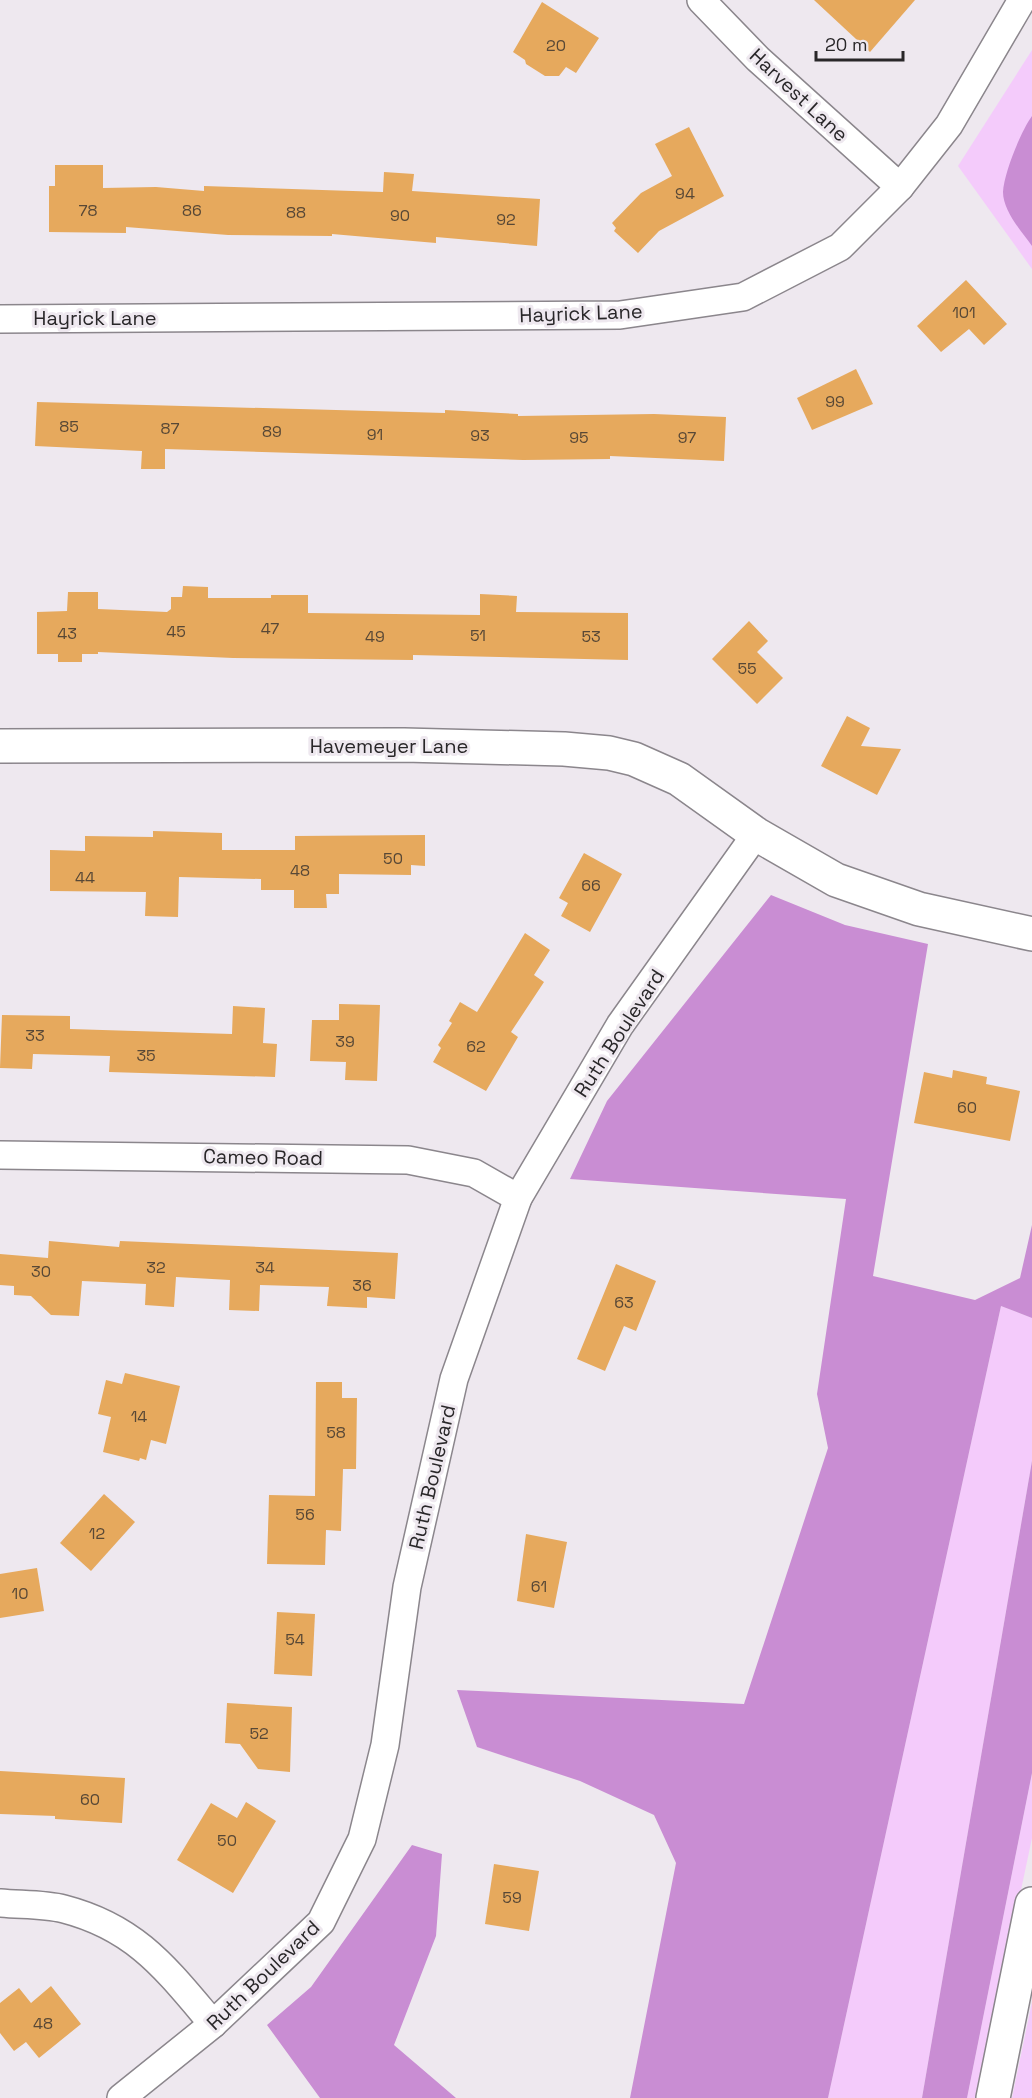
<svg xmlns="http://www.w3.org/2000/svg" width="1032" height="2098" font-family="'Space Grotesk',sans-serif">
<rect width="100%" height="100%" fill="#eee8ef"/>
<!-- green -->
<g fill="#f4cbfb">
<path d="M 1032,50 L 1032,269 L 958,166 Z"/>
<path d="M 1001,1306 L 1032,1318 L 1032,1461 L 922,2098 L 828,2098 Z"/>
<path d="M 1032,1773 L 1032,1838 L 977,2098 L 967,2098 Z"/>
<path d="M 1032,2002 L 1032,2098 L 1012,2098 Z"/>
</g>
<!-- forest -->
<g fill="#c98dd3">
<path d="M 1032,116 L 1032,246 C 1022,232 1003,211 1003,192 C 1004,173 1021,131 1032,116 Z"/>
<path d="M 771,895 L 845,925 L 928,944 L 873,1276 L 975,1300 L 1020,1278 L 1032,1225 L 1032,1318 L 1001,1306 L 828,2098 L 630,2098 L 676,1863 L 654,1815 L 580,1781 L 477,1747 L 457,1690 L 744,1704 L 828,1448 L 817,1394 L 846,1199 L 570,1179 L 607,1101 Z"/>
<path d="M 1032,1461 L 1032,1773 L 967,2098 L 922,2098 Z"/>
<path d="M 412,1845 L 442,1854 L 436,1936 L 394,2045 L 456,2098 L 320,2098 L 267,2025 L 311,1987 Z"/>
</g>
<!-- building -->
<g fill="#e6a95d">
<path d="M 814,0 L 915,0 L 870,52 Z"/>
<path d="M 542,2 L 599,38 L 576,73 L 566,67 L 559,76 L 545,76 L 526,64 L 525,60 L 513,52 Z"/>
<path d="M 689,127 L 724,196 L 659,231 L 638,253 L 614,231 L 616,228 L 612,223 L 641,193 L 672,176 L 655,144 Z"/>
<path d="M 55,165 L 103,165 L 103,188 L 156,187 L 204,191 L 204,186 L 383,192 L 384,172 L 414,174 L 412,191 L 540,199 L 537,246 L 436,237 L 436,243 L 332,234 L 332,236 L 228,235 L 126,227 L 126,233 L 49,232 L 49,186 L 55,186 Z"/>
<path d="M 966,280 L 1007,324 L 984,345 L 969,329 L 941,352 L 917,326 Z"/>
<path d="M 856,369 L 873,404 L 812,430 L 797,398 Z"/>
<path d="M 37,402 L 445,413 L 445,410 L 518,414 L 518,416 L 654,414 L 726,417 L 724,461 L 610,456 L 610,459 L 523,460 L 165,449 L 165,469 L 141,469 L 142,451 L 35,446 Z"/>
<path d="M 183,586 L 208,587 L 208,598 L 271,598 L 271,595 L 308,595 L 308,613 L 480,615 L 480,594 L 517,596 L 516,612 L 628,613 L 628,660 L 413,655 L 413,660 L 233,658 L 98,652 L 98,654 L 82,654 L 82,662 L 58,662 L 58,654 L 37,654 L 37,612 L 67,611 L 68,592 L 98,592 L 98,609 L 167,612 L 171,609 L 171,597 L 182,597 Z"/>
<path d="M 749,621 L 768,641 L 757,652 L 783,678 L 757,704 L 712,659 Z"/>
<path d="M 847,716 L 870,728 L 861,746 L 901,749 L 877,795 L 821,766 Z"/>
<path d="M 153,831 L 222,833 L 222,850 L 295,850 L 295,836 L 425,835 L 425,866 L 411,865 L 411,875 L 339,874 L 339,894 L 326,894 L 327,908 L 294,908 L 294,890 L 261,890 L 261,879 L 179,877 L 178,917 L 145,916 L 146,892 L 50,891 L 50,850 L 85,851 L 85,836 L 153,837 Z"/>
<path d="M 584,853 L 622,874 L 590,932 L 561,916 L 568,903 L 559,898 Z"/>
<path d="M 525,933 L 550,950 L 534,975 L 544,982 L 511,1032 L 518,1037 L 486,1091 L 433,1062 L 441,1048 L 438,1045 L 452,1023 L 449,1021 L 460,1002 L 477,1012 Z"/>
<path d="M 339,1004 L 380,1005 L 377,1081 L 345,1080 L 346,1062 L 310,1061 L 312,1020 L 339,1020 Z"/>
<path d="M 233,1006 L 265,1008 L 263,1043 L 277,1044 L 275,1077 L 109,1072 L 110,1056 L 33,1054 L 32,1069 L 0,1068 L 2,1015 L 70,1016 L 70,1029 L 232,1034 Z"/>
<path d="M 953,1070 L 987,1077 L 986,1084 L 1020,1091 L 1010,1141 L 914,1123 L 924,1072 L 952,1078 Z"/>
<path d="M 49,1241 L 119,1247 L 120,1241 L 398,1253 L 395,1299 L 367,1297 L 367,1308 L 327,1306 L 329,1287 L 260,1285 L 259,1311 L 229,1310 L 230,1280 L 176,1277 L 174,1307 L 145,1305 L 146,1284 L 82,1281 L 79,1316 L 51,1315 L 31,1296 L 14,1295 L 14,1286 L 0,1285 L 0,1254 L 48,1258 Z"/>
<path d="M 616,1264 L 656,1281 L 636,1331 L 624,1326 L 605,1371 L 577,1359 Z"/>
<path d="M 125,1373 L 180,1386 L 166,1444 L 151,1440 L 146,1460 L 140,1458 L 139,1461 L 103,1452 L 111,1417 L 98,1414 L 106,1380 L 122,1384 Z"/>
<path d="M 316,1382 L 342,1382 L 342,1398 L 357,1398 L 356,1469 L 343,1469 L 341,1531 L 326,1530 L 325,1565 L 267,1564 L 269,1495 L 315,1496 Z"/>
<path d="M 104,1494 L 135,1522 L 91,1571 L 60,1543 Z"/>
<path d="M 526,1534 L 567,1542 L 554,1608 L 517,1601 Z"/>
<path d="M 37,1568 L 44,1611 L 0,1618 L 0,1574 Z"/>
<path d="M 277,1612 L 315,1614 L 312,1676 L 274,1674 Z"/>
<path d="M 227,1703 L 292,1707 L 290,1772 L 258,1769 L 240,1744 L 225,1743 Z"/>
<path d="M 0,1771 L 125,1778 L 122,1823 L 55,1819 L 55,1816 L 0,1814 Z"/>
<path d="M 246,1802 L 276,1821 L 233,1893 L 177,1860 L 211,1803 L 237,1818 Z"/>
<path d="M 494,1864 L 539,1871 L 529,1931 L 485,1924 Z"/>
<path d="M 51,1986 L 81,2024 L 39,2058 L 26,2042 L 14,2051 L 0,2033 L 0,2003 L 19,1988 L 31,2003 Z"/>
</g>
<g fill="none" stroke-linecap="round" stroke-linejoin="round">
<!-- minor casing -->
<g stroke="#8b868c" stroke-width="30">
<g id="minor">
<path d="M 701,0 L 758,59 L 900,187"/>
<path d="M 0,319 L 620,315 L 743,297 L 840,247 L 900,187 L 949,125 L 1022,0"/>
<path d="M 0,1155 L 408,1160 L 474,1173 L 518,1198"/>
<path d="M 0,1903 C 21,1905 44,1904 64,1909 C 137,1928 167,1970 213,2024"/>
<path d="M 121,2098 L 213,2024 L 321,1922 L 362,1839 L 385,1745 L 407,1587 L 454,1379 L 518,1198 L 620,1025 L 756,834"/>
</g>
</g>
<!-- tertiary casing -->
<g stroke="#8b868c" stroke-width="36">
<g id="tertiary">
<path d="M 0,746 L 404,745 L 564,749 L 609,753 L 634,759 L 679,779 L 756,834 L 836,880 L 919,909 L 1032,934"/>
<path d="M 993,2098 L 1032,1904"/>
</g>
</g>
<!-- minor -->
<use href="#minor" stroke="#fff" stroke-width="27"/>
<!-- tertiary -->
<use href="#tertiary" stroke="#fff" stroke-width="33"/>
</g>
<g text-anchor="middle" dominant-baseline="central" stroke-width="6" stroke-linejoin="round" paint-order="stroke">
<!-- number labels -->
<g font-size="16" fill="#584836">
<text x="556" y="45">20</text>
<text x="685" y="193">94</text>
<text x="88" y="210">78</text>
<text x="192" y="210">86</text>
<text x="296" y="212">88</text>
<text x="400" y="215">90</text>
<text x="506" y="219">92</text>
<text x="964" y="312">101</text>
<text x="835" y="401">99</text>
<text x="69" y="426">85</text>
<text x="170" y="428">87</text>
<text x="272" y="431">89</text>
<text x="375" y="434">91</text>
<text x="480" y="435">93</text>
<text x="579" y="437">95</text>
<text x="687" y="437">97</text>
<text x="270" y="628">47</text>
<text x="176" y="631">45</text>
<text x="67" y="633">43</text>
<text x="478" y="635">51</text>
<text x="375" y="636">49</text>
<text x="591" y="636">53</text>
<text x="747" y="668">55</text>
<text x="393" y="858">50</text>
<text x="300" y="870">48</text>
<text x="85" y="877">44</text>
<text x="591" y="885">66</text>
<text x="35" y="1035">33</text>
<text x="345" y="1041">39</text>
<text x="476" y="1046">62</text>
<text x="146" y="1055">35</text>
<text x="967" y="1107">60</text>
<text x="156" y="1267">32</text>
<text x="265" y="1267">34</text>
<text x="41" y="1271">30</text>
<text x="362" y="1285">36</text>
<text x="624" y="1302">63</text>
<text x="139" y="1416">14</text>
<text x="336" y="1432">58</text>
<text x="305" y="1514">56</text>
<text x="97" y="1533">12</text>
<text x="539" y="1586">61</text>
<text x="20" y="1593">10</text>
<text x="295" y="1639">54</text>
<text x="259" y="1733">52</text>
<text x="90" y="1799">60</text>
<text x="227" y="1840">50</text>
<text x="512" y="1897">59</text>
<text x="43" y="2023">48</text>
</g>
<!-- street labels -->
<g font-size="20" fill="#292729" stroke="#eee8ef">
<text transform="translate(799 95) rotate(43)">Harvest Lane</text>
<text transform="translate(581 313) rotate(-2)">Hayrick Lane</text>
<text x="95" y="318">Hayrick Lane</text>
<text x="389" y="746">Havemeyer Lane</text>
<text transform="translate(619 1033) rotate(-57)">Ruth Boulevard</text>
<text transform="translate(263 1157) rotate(1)">Cameo Road</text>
<text transform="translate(432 1477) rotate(-77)">Ruth Boulevard</text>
<text transform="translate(263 1975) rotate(-44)">Ruth Boulevard</text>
</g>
</g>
<!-- scale -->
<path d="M816 51v9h87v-9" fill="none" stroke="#292729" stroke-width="3"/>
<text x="825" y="51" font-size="18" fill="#292729" stroke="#eee8ef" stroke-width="4.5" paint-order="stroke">20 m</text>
</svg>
